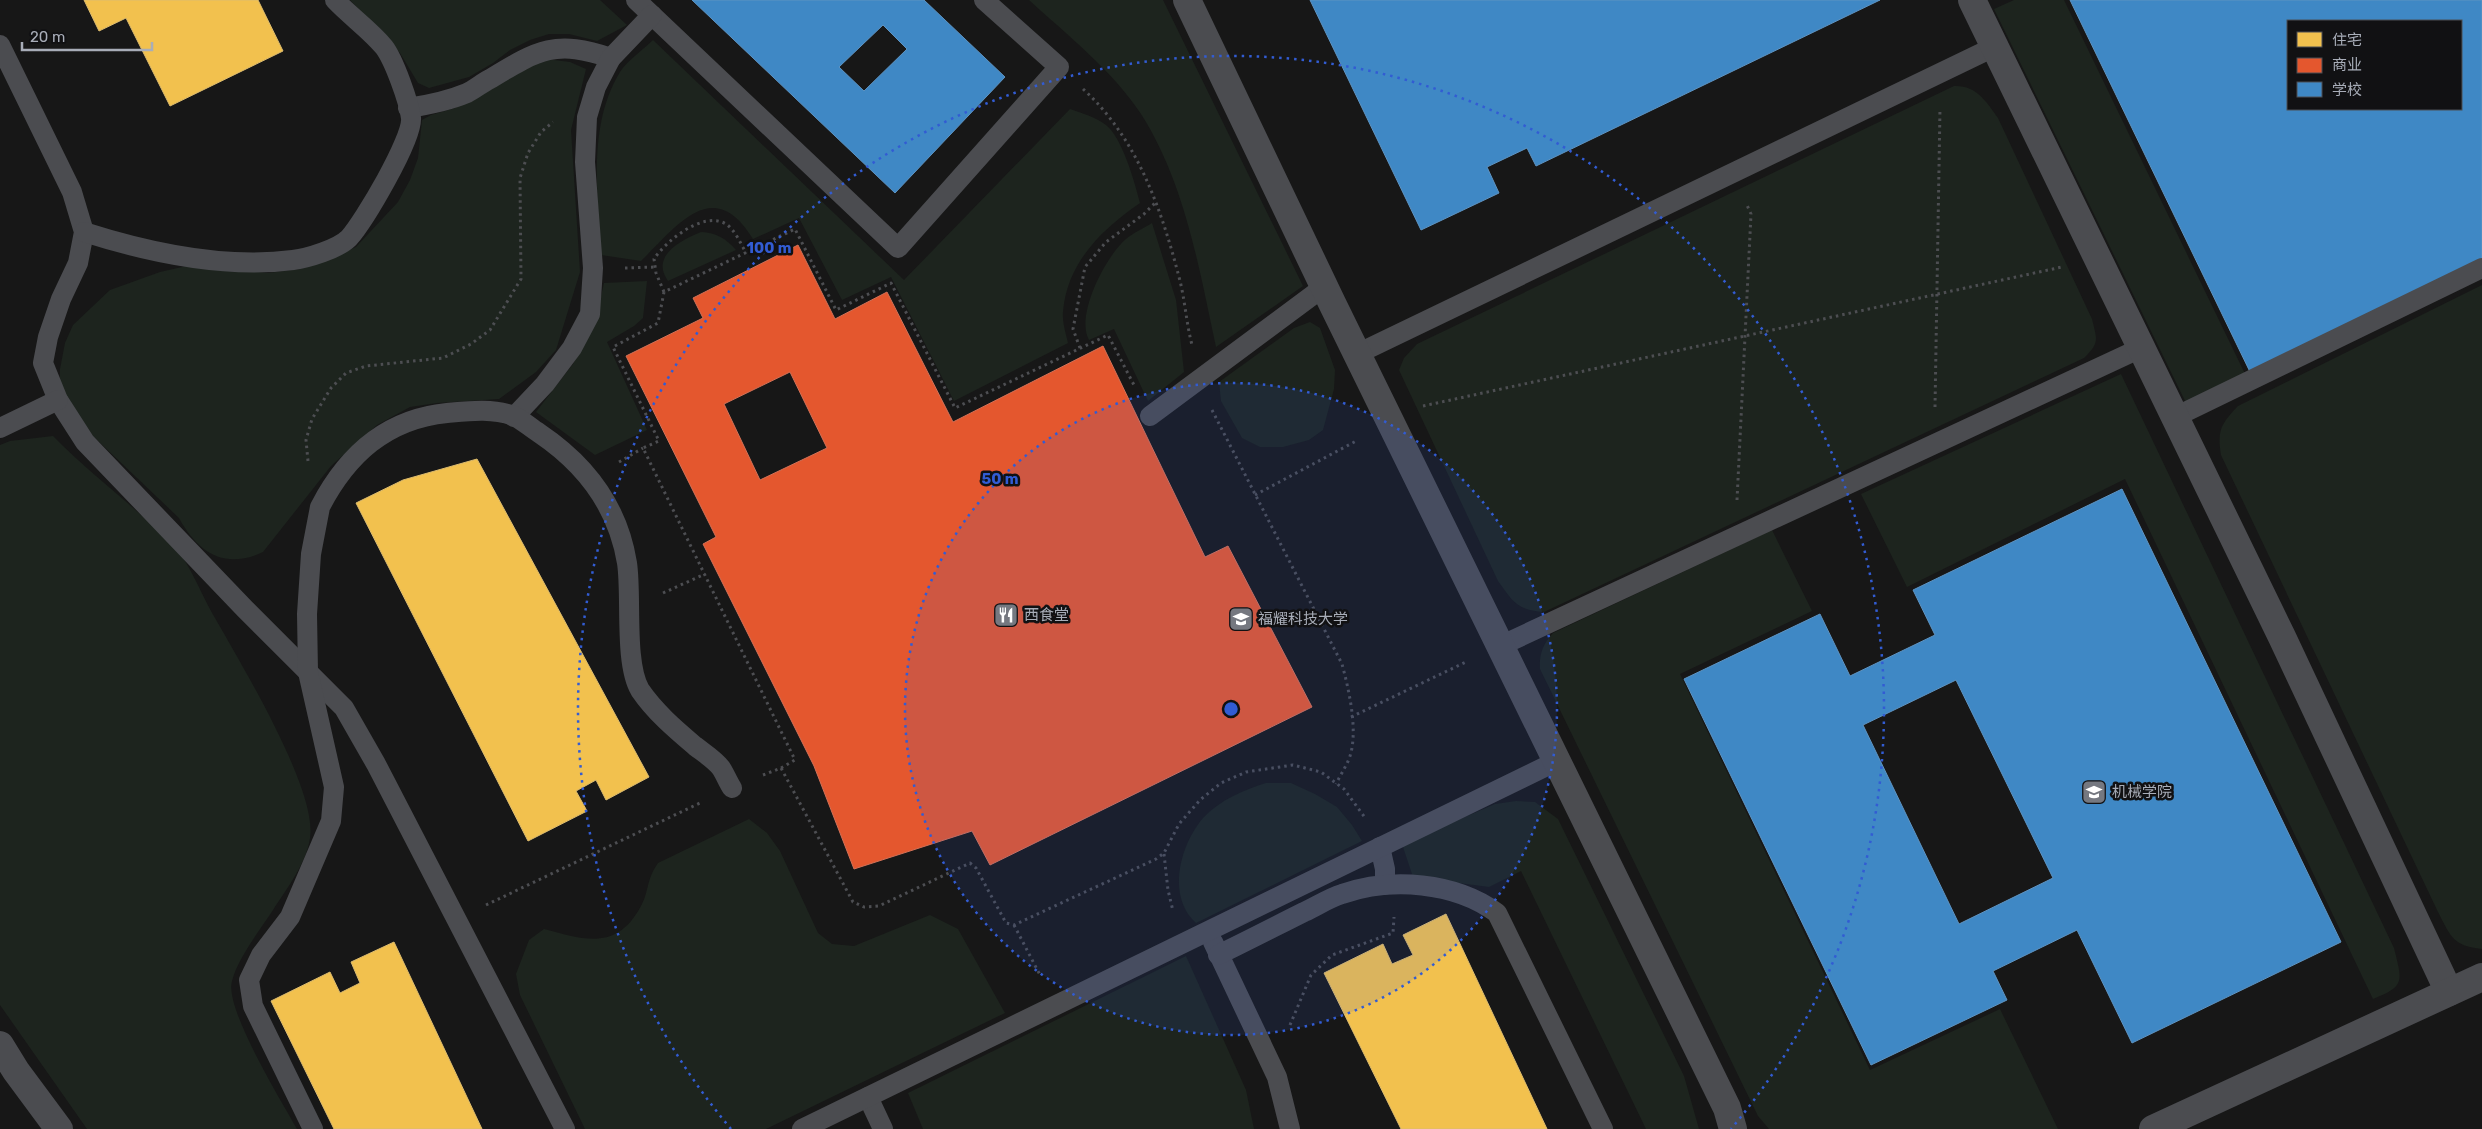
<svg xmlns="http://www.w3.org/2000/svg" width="2482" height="1129" font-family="Rubik,'Noto Sans SC',sans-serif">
<rect width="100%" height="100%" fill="#171717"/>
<!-- green -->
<g fill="#1d241e">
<path d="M 350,0 L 600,0 L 627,25 L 597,41 L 569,34 L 549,34 L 530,40 L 510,50 L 493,63 L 469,77 L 429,88 L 418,83 L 400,53 Z"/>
<path d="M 1029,0 L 1163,0 L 1303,286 L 1216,347 C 1199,268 1185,183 1141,114 C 1113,71 1066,34 1029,0 Z"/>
<path d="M 2014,0 L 2064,0 L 2247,378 L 2188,407 L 1994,9 Z"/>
<path d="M 653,40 L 904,280 L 1070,109 C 1081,113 1096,117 1106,125 C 1122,137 1135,183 1140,203 C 1101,230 1067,263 1063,312 C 1062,322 1066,334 1068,343 L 954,401 L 891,277 L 842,300 L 799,218 L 753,239 C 713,174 677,226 641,261 L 601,255 C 598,195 587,126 620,72 C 628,60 643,50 653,40 Z"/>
<path d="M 546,59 L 570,62 L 586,69 L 571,130 L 580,272 L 556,350 L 536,372 L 499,399 L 437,403 L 410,407 L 377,425 L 331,466 L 263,552 C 225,570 198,553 179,518 L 93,436 L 60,387 L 60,369 L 65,343 L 73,325 L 110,290 L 160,272 L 191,265 L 268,273 L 300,269 L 320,263 L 356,247 L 398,202 L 410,180 L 418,158 L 422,120 L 431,115 L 455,108 L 501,80 Z"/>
<path d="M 1954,86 C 1976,85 1986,101 1998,118 L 2092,319 C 2097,340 2100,342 2084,358 L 1544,612 C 1517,610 1513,602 1498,581 L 1399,370 L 1404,358 L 1417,344 Z"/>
<path d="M 1152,223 L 1176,300 L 1184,372 L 1148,401 L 1114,329 L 1089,340 C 1075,315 1106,256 1126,239 C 1133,233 1144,228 1152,223 Z"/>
<path d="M 701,232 C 717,233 725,238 736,250 L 668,281 C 650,256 681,240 701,232 Z"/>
<path d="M 647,281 L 643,318 L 634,326 L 607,342 L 647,430 L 595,455 L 536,412 L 573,364 L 595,323 L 604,283 Z"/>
<path d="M 2482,285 L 2482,949 C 2453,946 2451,937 2438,912 L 2221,455 C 2217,430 2221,424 2238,406 Z"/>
<path d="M 1310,322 L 1320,328 L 1335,370 L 1334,389 L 1323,430 L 1309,440 L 1283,447 L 1260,447 L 1242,438 L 1221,401 L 1219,382 L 1294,328 Z"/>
<path d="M 2121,374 L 2394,948 C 2402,981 2406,986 2373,999 L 2125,479 L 1907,587 L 1861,494 Z"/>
<path d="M 53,436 C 92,476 139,509 177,550 C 190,565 201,593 211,611 C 237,657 318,789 310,838 C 306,864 287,888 273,910 C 260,930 238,958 232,981 C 224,1008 282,1102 297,1129 L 87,1129 L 0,1005 L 0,445 L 10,441 Z"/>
<path d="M 1772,530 L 1812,611 L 1680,674 L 1870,1070 L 2000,1009 L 2058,1129 L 1769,1129 L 1758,1116 L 1540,669 C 1539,654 1543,644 1553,633 Z"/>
<path d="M 1266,783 L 1291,783 L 1315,794 L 1337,807 L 1352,825 L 1362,841 L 1196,923 C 1166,896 1180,845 1203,818 C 1220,800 1243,790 1266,783 Z"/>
<path d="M 1516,801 L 1535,802 L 1558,819 L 1684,1076 L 1699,1129 L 1646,1129 L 1521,871 L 1489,887 L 1413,877 L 1402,844 L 1495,804 Z"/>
<path d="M 749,819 L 767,833 L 780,851 L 818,933 L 832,944 L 854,946 L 930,915 L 958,929 L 1005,1013 L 766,1129 L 585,1129 L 520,995 L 516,974 L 529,940 L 544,929 C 585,940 617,951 641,906 C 649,892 646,880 658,863 Z"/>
<path d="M 1186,956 L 1246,1090 L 1254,1129 L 923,1129 L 908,1093 Z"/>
</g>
<!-- homes -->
<g fill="#f2c14e" stroke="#dcbb6e">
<path d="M 84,0 L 258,0 L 283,51 L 170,106 L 126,18 L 99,31 Z"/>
<path d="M 477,459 L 649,777 L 606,800 L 596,780 L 576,791 L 587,811 L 528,841 L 356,503 L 403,480 Z"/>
<path d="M 1446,914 L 1547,1129 L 1401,1129 L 1324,973 L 1383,944 L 1392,964 L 1413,955 L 1403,935 Z"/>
<path d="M 394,942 L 482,1129 L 334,1129 L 271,1001 L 330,972 L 340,993 L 360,983 L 351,962 Z"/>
</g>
<!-- shops -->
<path fill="#e4572e" stroke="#d27157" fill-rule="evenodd" d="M 798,245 L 835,319 L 887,292 L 953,422 L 1103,346 L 1205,557 L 1228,546 L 1312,707 L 990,865 L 972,831 L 854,869 L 814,766 L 703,544 L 716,537 L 626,356 L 703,318 L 693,298 ZM 790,372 L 827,448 L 760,480 L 724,404 Z"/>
<!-- schools -->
<g fill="#3f88c5" stroke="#5e93c1" fill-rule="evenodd">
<path d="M 692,0 L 924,0 L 1005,77 L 895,193 ZM 883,25 L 907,49 L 864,91 L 839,67 Z"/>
<path d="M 1310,0 L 1880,0 L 1536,166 L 1527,148 L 1487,167 L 1499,193 L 1421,230 Z"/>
<path d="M 2070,0 L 2482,0 L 2482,265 L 2252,376 ZM 2288,21 L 2461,21 L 2461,109 L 2288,109 Z"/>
<path d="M 2122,489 L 2341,942 L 2132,1043 L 2077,930 L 1993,971 L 2007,1000 L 1871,1065 L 1684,679 L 1820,614 L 1850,676 L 1935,635 L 1913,590 ZM 1956,680 L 2053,878 L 1959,924 L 1863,725 Z"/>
</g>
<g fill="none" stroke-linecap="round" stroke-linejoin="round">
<!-- path -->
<g stroke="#4d4e52" stroke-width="3" stroke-dasharray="2.5 4" stroke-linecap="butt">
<path d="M 1083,89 C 1137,138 1161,208 1179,277 C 1185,299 1186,322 1192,345"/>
<path d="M 625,268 L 655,267"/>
<path d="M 664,292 L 656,273 L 654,259 C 665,242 703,210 726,224 C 735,230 741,244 746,253"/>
<path d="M 1080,348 L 1073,329 L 1085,267 L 1106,242 L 1144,214 L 1156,202"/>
<path d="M 1423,406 L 2062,267"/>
<path d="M 1935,407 L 1940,108"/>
<path d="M 1212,410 L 1342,664 C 1349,690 1359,733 1349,759 C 1345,768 1340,776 1336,784"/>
<path d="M 308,461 L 306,440 L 312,419 L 331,388 L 346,373 L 366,366 L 443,358 L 471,344 L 490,330 L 521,279 L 520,178 L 528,153 L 541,132 L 553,122"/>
<path d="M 619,462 L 643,448"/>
<path d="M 1255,495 L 1358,440"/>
<path d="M 1737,500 L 1751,214 L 1746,203"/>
<path d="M 663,593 L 705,574"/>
<path d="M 1351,717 L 1468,661"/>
<path d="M 781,768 L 795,760 L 643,448 L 659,441 L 613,347 L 658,323 L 664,292 L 795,229 L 836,310 L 891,283 L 955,408 L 1108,335 L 1135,387"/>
<path d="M 763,775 L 781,768 L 853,902 L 864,907 L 879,906 L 970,863 L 976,868 L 1006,923 L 1014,925 L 1156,859 L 1164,853 L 1179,824 L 1200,800 L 1221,783 L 1246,772 L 1293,765 L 1321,772 L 1344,789 L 1366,819"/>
<path d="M 1164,854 L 1168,890 L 1173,911"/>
<path d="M 486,905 L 702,802"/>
<path d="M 1014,925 L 1040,975"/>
<path d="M 1290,1025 L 1311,975 L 1332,955 L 1393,933 L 1394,917"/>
</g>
<!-- service -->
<g stroke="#4b4c50" stroke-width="20">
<path d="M 636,0 L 898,248 L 1059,67 L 984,0"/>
<path d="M 0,45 L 72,192 L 84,232 L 78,263 L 61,299 L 48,337 L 43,363 L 58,400 L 85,442 L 245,609 L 344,708 L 376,764 L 565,1129"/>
<path d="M 408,108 C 428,105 448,101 467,93 C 475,89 482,83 490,79 C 538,50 555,39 611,58"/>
<path d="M 84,232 C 150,253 224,269 293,260 C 308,258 338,249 349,238 C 364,221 413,139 411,118 C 409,102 394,60 384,47 C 370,30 350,16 335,0"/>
<path d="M 1357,354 L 1994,47"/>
<path d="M 1150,416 L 1325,286"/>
<path d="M 514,417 L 545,384 L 572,348 L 590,314 L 593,268 L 585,162 L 587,117 L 596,87 L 611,58 L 652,15"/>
<path d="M 2175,417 L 2482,268"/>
<path d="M 0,428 L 58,400"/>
<path d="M 1500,646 L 2141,348"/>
<path d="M 1380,847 L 1385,869 L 1385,885"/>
<path d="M 1213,942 L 1277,1077 L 1290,1129"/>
<path d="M 1218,955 C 1247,941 1276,926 1304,912 C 1317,906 1329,898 1342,894 C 1391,877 1455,882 1497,913 L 1603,1129"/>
<path d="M 868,1097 L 883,1129"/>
<path d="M 313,1129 L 253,1006 L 249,980 L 261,955 L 290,917 L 331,821 L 334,787 L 308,672 L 307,614 L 311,554 L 320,507 C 347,455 386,419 447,413 C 469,411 492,408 514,416 C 522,420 531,428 539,433 C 585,464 618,507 627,563 C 632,595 624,663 640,690 C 655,712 675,729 695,746 C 704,753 715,760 721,768 C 725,774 728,782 732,788"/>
<path d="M 802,1129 L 1557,761"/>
</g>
<!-- minor -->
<g stroke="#4b4c50" stroke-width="28">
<path d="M 1187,0 L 1332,303 L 1727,1108 L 1733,1129"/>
<path d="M 1972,0 L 2282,637 L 2449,992"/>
<path d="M 0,1045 L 16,1071 L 59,1129"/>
<path d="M 2153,1129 L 2482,977"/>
</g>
</g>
<!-- distance rings -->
<circle cx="1231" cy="709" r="326" fill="#325cd3" fill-opacity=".12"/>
<g fill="none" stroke="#325cd3" stroke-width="2.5" stroke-dasharray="2.5 5">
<circle cx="1231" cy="709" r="326"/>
<path d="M731 1129A653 653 0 1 1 1731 1129"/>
</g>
<!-- icons -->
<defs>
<g id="restaurant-square" transform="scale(1.25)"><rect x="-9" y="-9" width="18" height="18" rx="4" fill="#757880" stroke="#111113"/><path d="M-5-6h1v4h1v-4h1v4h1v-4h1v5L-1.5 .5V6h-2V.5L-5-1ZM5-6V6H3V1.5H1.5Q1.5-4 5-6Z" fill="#fff"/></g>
<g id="university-square" transform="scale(1.25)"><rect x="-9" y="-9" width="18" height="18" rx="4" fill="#757880" stroke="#111113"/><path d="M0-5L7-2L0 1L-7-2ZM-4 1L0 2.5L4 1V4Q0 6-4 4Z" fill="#fff"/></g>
</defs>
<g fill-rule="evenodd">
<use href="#restaurant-square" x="1006" y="615"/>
<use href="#university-square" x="1241" y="619"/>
<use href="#university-square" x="2094" y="792"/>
</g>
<g text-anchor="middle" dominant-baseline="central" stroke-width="5" stroke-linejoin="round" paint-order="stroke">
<!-- poi labels -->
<g font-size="15" fill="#a8adb8" stroke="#111113" text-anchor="start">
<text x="1024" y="615">西食堂</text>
<text x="1258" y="619">福耀科技大学</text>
<text x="2112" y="792">机械学院</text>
</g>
</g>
<circle cx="1231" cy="709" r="8" fill="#325cd3" stroke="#111113" stroke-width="2.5"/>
<g font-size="15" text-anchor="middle" font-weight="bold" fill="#325cd3" stroke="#111113" stroke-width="5" stroke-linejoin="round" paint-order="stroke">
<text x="769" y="253">100 m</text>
<text x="1000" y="484">50 m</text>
</g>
<!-- legend -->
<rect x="2287" y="20" width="175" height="90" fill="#111113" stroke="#4d4f55"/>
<rect x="2297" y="32" width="25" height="15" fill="#f2c14e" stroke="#4d4f55"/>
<text x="2332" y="45" font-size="15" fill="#a8adb8">住宅</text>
<rect x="2297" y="58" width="25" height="15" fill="#e4572e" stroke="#4d4f55"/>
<text x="2332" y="70" font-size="15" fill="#a8adb8">商业</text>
<rect x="2297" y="82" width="25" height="15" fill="#3f88c5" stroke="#4d4f55"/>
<text x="2332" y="95" font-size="15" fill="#a8adb8">学校</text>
<!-- scale -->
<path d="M22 42v8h130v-8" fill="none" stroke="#a8adb8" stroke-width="2.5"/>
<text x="30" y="42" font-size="15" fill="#a8adb8" stroke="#111113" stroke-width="4" paint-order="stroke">20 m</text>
</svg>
